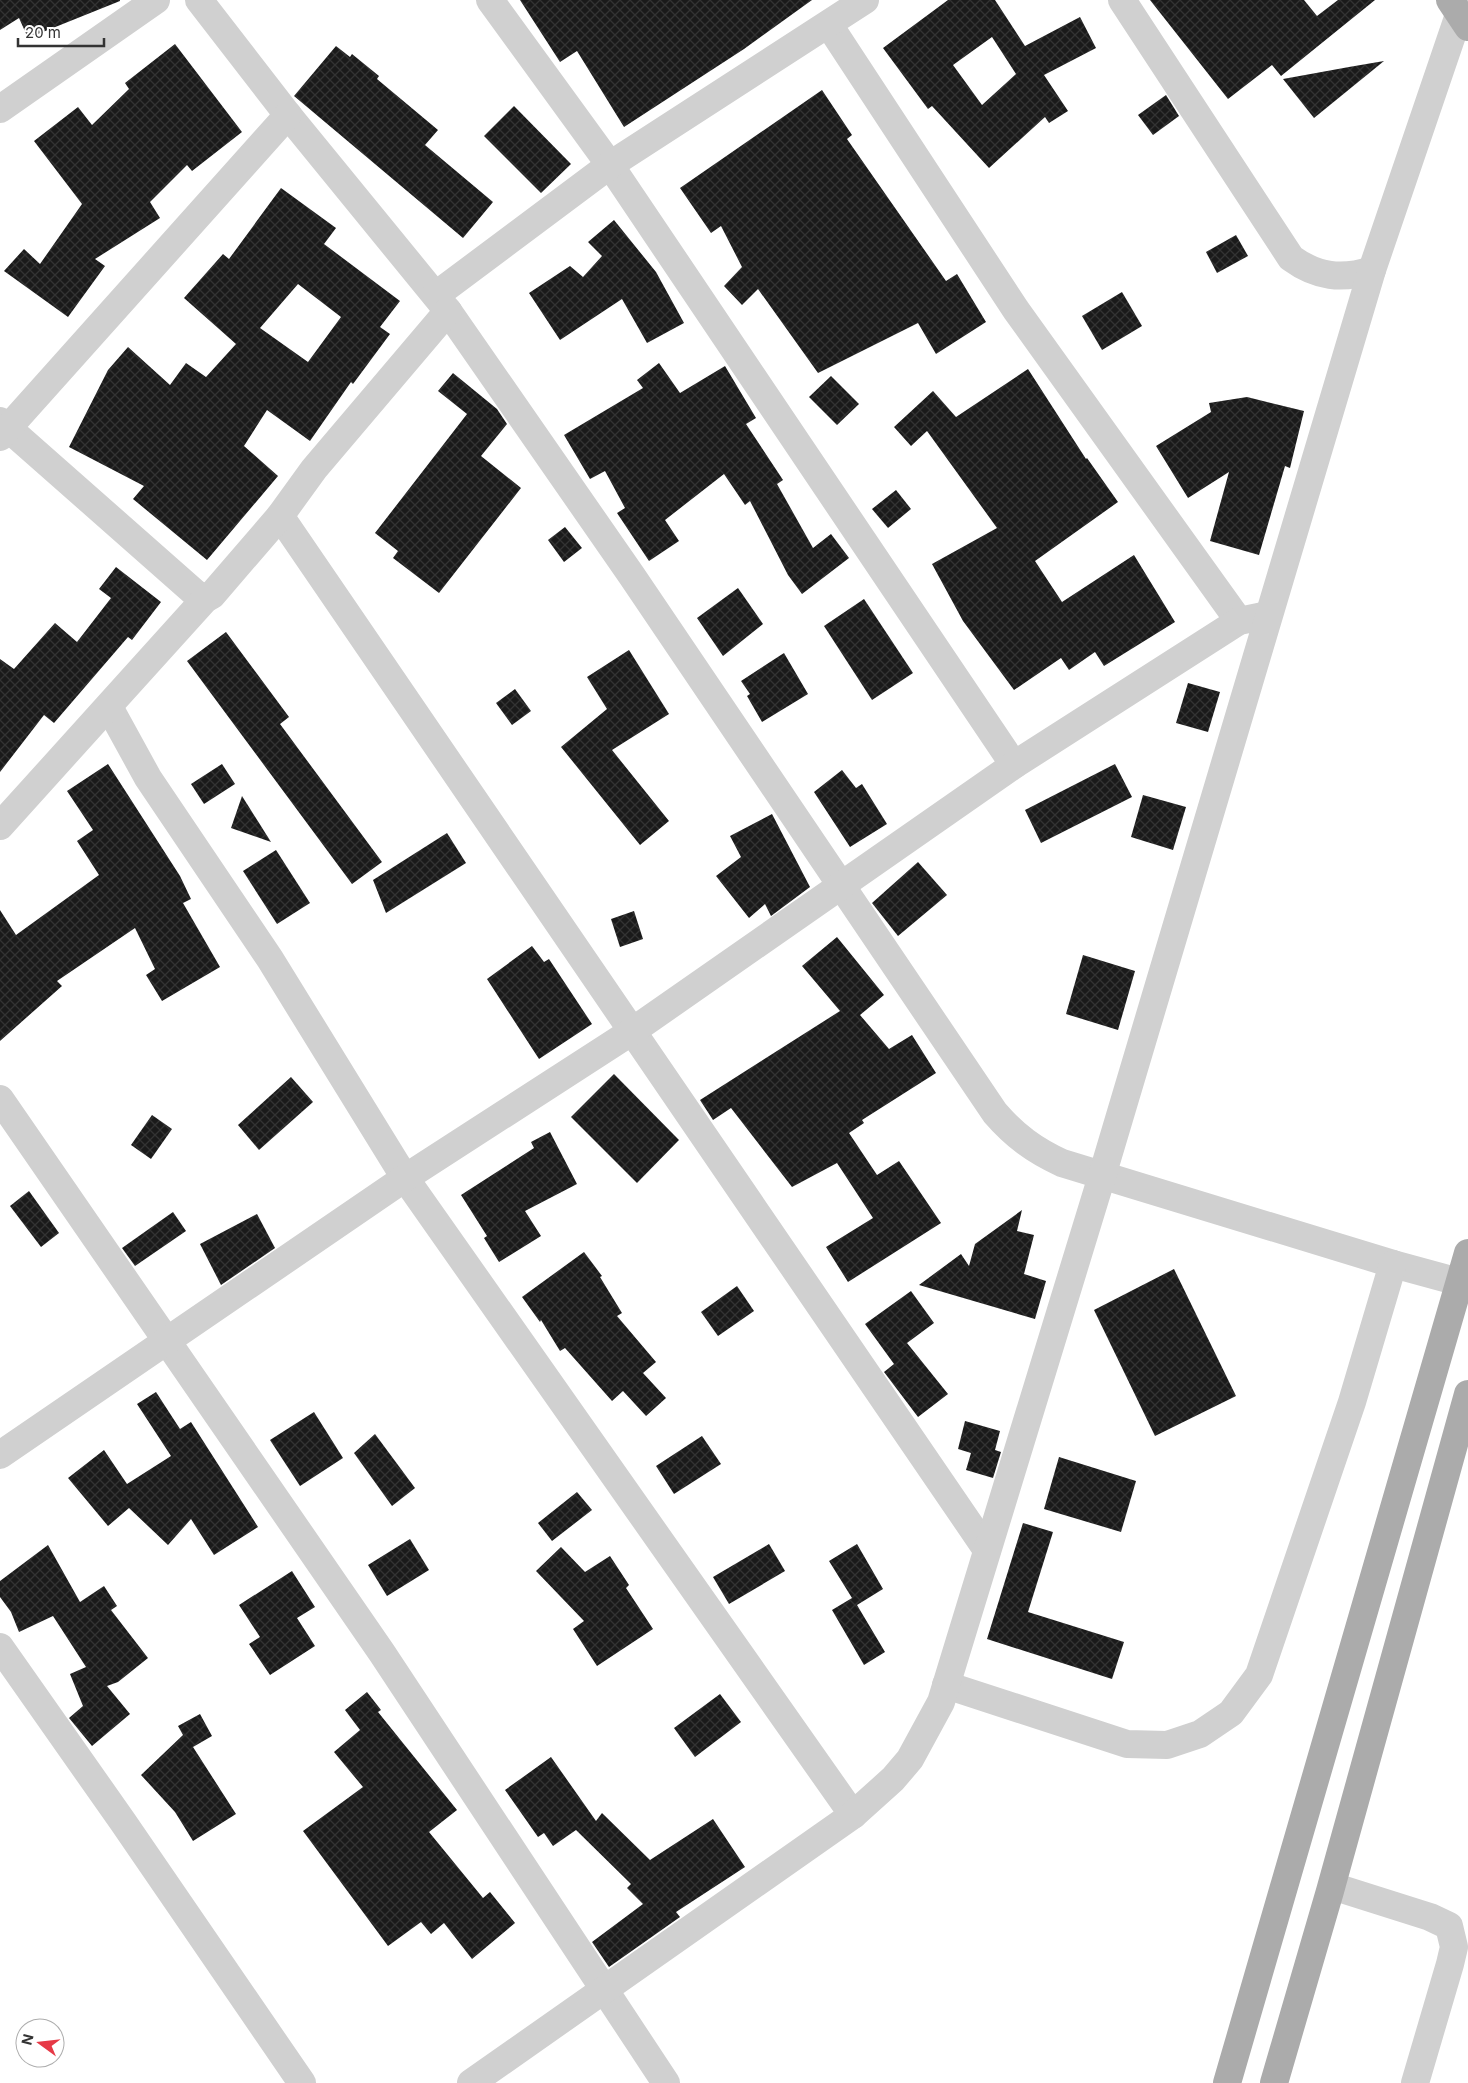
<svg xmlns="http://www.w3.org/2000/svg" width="1468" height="2083" font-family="Inter,sans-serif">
<defs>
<pattern id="building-cross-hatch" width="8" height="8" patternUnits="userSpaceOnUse" patternTransform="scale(1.25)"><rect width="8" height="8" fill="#1a1a1a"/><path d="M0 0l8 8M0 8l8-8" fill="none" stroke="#333"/></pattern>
</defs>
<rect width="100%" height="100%" fill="#fff"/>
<!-- building -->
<g fill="url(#building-cross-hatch)" fill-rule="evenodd">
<path d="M 0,0 L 120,0 L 120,1 L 28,38 L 19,18 L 0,30 Z"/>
<path d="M 520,0 L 812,0 L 744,49 L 624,127 L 577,51 L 560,62 Z"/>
<path d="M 948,0 L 995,0 L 1025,46 L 1080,17 L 1096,48 L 1044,75 L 1068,111 L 1049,123 L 1045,117 L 989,168 L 932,106 L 928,109 L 883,48 ZM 992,37 L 1016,74 L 982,105 L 953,65 Z"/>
<path d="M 1150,0 L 1304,0 L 1317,16 L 1338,0 L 1375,0 L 1281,76 L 1272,65 L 1228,99 Z"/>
<path d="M 175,44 L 242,132 L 192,171 L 187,165 L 150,202 L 160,218 L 95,259 L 105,266 L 68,317 L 4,271 L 24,249 L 40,264 L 82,204 L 34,141 L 78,107 L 92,125 L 129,89 L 125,83 Z"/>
<path d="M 336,46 L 350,57 L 352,54 L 379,76 L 377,79 L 438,130 L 425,145 L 493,202 L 463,238 L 294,96 Z"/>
<path d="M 1384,61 L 1314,118 L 1283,79 L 1349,67 Z"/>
<path d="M 822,90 L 852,135 L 847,139 L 946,281 L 957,274 L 986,322 L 936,354 L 918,323 L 818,373 L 758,289 L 742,305 L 724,286 L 742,267 L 721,226 L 711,233 L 680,188 Z"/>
<path d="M 1166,95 L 1179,116 L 1153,135 L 1138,115 Z"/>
<path d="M 514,106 L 571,164 L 541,193 L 484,136 Z"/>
<path d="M 281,188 L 336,228 L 324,244 L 400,301 L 380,327 L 390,334 L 353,384 L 351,382 L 310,441 L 267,410 L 244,446 L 278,476 L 207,560 L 133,499 L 144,486 L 69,447 L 108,370 L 128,347 L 170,385 L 186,363 L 206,377 L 236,344 L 184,298 L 223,254 L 229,259 ZM 298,284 L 341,317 L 308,362 L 260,328 Z"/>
<path d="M 614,220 L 656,272 L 684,323 L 647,343 L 622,299 L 560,340 L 529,293 L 570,266 L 583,277 L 602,256 L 588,242 Z"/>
<path d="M 1236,235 L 1248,256 L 1217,273 L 1206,252 Z"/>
<path d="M 1122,292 L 1142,326 L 1102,350 L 1082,316 Z"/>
<path d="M 659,363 L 680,393 L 725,366 L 756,418 L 746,424 L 783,480 L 777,484 L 813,548 L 831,534 L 849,558 L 802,594 L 788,575 L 750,501 L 745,505 L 724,474 L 665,520 L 679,541 L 649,561 L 617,513 L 625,508 L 605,471 L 590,479 L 564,435 L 643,388 L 637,380 Z"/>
<path d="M 1028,369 L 1086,459 L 1087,458 L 1118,502 L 1035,561 L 1062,602 L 1134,555 L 1175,622 L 1104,666 L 1095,652 L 1069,670 L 1061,658 L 1014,690 L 963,621 L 932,564 L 997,528 L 927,431 L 911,446 L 894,427 L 933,391 L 956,417 Z"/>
<path d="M 453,373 L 497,409 L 507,424 L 481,456 L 521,488 L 439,593 L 393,558 L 398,551 L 375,533 L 467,414 L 438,391 Z"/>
<path d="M 831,376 L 859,404 L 837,425 L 809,397 Z"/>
<path d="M 1247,397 L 1304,411 L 1290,468 L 1285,466 L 1259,555 L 1210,541 L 1229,472 L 1188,498 L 1156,446 L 1211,412 L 1209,403 Z"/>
<path d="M 896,490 L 911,509 L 888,528 L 872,509 Z"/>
<path d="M 565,527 L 582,548 L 564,562 L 548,540 Z"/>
<path d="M 116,567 L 161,602 L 132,640 L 128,637 L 54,723 L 44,715 L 0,772 L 0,659 L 14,669 L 55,623 L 77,642 L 111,598 L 99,589 Z"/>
<path d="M 738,588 L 763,624 L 723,656 L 697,618 Z"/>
<path d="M 864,599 L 913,673 L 872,700 L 824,626 Z"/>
<path d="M 226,632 L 289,717 L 280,724 L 382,862 L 352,884 L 187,661 Z"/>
<path d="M 629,650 L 669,714 L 612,750 L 669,821 L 640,845 L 561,747 L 607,709 L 587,677 Z"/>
<path d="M 784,653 L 808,694 L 762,722 L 747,696 L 750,694 L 741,681 Z"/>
<path d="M 1188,683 L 1220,692 L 1208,732 L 1176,723 Z"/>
<path d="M 515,689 L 531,711 L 512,725 L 496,703 Z"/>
<path d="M 108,764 L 180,876 L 191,899 L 183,903 L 220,967 L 162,1001 L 146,975 L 155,969 L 135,928 L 57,981 L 62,986 L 0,1041 L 0,910 L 16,935 L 99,875 L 77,841 L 93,830 L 67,791 Z"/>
<path d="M 222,764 L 235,784 L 204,804 L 191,784 Z"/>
<path d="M 1115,764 L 1132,797 L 1041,843 L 1025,810 Z"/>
<path d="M 842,770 L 856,788 L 862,784 L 887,824 L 850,847 L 814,792 Z"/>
<path d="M 1143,795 L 1186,807 L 1173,850 L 1131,837 Z"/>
<path d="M 242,796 L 271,842 L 231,828 Z"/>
<path d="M 772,814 L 810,887 L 771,916 L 765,904 L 749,918 L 716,876 L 741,857 L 730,836 Z"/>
<path d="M 447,833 L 466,863 L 386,913 L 373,880 Z"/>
<path d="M 276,850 L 310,903 L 277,924 L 243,871 Z"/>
<path d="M 918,862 L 947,895 L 898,936 L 872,903 Z"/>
<path d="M 634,911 L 643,939 L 620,947 L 611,919 Z"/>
<path d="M 837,937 L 884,995 L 860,1015 L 889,1049 L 912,1035 L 936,1073 L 862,1120 L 864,1123 L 849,1133 L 877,1175 L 899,1161 L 941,1223 L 848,1282 L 826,1247 L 873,1218 L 837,1163 L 792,1187 L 731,1108 L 713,1120 L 700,1100 L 840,1011 L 802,966 Z"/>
<path d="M 532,946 L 544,962 L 549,959 L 592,1024 L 539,1059 L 487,979 Z"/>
<path d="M 1083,955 L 1135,971 L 1118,1030 L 1066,1014 Z"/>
<path d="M 614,1074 L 679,1140 L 637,1183 L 571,1117 Z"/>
<path d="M 291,1077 L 313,1102 L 259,1150 L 238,1125 Z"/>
<path d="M 152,1115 L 172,1129 L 151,1159 L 131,1145 Z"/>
<path d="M 550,1132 L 577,1184 L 525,1211 L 541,1236 L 499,1262 L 484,1238 L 487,1236 L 461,1195 L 534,1148 L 531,1142 Z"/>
<path d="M 29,1191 L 59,1233 L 41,1247 L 10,1206 Z"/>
<path d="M 1022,1210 L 1017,1231 L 1034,1235 L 1024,1274 L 1046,1281 L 1035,1319 L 919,1285 L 961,1254 L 969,1266 L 975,1244 Z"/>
<path d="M 173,1212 L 186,1231 L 135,1266 L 122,1248 Z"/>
<path d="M 257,1214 L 275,1248 L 221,1285 L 200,1244 Z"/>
<path d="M 584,1252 L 602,1276 L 600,1277 L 622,1313 L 617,1316 L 656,1362 L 643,1373 L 666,1398 L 646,1416 L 623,1391 L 612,1401 L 565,1348 L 560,1351 L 541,1320 L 540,1322 L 522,1297 Z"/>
<path d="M 1174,1269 L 1236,1396 L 1155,1436 L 1094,1310 Z"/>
<path d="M 737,1286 L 754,1311 L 718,1336 L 701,1312 Z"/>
<path d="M 911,1291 L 934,1323 L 907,1343 L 948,1394 L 918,1417 L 884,1372 L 894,1364 L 865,1324 Z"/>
<path d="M 156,1392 L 180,1429 L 191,1422 L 258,1527 L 214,1555 L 191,1519 L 168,1545 L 129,1508 L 108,1526 L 68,1478 L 104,1450 L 127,1484 L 171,1456 L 137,1404 Z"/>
<path d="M 314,1412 L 343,1458 L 300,1486 L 270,1440 Z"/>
<path d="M 965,1421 L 1000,1431 L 995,1450 L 1001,1452 L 993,1478 L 966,1470 L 971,1453 L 958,1449 Z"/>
<path d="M 375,1434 L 415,1488 L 392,1506 L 354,1453 Z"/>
<path d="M 702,1436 L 721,1464 L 674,1494 L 656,1466 Z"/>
<path d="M 1059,1457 L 1136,1481 L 1121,1532 L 1044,1509 Z"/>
<path d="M 577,1492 L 592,1510 L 552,1541 L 538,1523 Z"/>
<path d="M 1023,1523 L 1053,1532 L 1028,1612 L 1124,1642 L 1112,1679 L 987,1639 Z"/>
<path d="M 410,1539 L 429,1570 L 387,1596 L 368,1565 Z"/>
<path d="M 769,1544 L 785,1571 L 729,1604 L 713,1577 Z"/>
<path d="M 857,1544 L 883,1589 L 857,1605 L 885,1652 L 864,1665 L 832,1610 L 852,1598 L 829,1561 Z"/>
<path d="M 48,1545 L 80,1602 L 104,1586 L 117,1606 L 111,1610 L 148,1658 L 118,1682 L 107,1686 L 130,1714 L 92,1746 L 69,1718 L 83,1706 L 70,1674 L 86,1667 L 53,1616 L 19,1632 L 11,1612 L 0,1597 L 0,1581 Z"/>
<path d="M 561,1547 L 585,1572 L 610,1556 L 629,1585 L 626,1588 L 653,1629 L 597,1666 L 573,1629 L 584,1621 L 536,1571 Z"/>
<path d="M 292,1571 L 315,1607 L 297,1618 L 315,1646 L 270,1675 L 249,1644 L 260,1637 L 239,1605 Z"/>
<path d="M 367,1692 L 381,1710 L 378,1712 L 457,1810 L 429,1832 L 483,1898 L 490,1892 L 515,1923 L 472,1959 L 444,1923 L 431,1934 L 421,1922 L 388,1946 L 303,1831 L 363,1787 L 334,1752 L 360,1730 L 345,1710 Z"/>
<path d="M 720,1694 L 741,1722 L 695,1757 L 674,1728 Z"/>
<path d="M 200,1714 L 212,1736 L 193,1747 L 236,1814 L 193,1841 L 175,1812 L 141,1775 L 183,1735 L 178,1726 Z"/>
<path d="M 551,1757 L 596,1821 L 602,1813 L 650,1860 L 713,1819 L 745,1867 L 676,1912 L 680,1917 L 609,1967 L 592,1942 L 643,1904 L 627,1888 L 631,1884 L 576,1830 L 553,1846 L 544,1833 L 538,1837 L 505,1790 Z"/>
</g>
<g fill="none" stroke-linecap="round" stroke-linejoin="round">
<!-- minor -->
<g stroke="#d0d0d0" stroke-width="28">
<path d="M 199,0 L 288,115 L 448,311 L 632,576 L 995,1113 C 1015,1136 1034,1150 1062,1163 L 1393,1264 L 1459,1282"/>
<path d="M 490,0 L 610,165 L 1014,765"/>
<path d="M 1122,0 L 1291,258 C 1317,277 1342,280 1372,270"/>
<path d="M 829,25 L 1016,310 L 1239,621"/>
<path d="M 0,109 L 156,0"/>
<path d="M 436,295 L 610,165 L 865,0"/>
<path d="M 0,421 L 195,593 L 205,599"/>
<path d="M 0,437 L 288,115"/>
<path d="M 280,516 L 987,1550"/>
<path d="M 109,707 L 148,778 L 270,959 L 405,1178 L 853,1815"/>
<path d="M 0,826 L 205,599 L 212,595 L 280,516 L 314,469 L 448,311"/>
<path d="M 0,1099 L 382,1653 L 666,2083"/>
<path d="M 0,1455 L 405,1178 L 631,1032 L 1014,765 L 1239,621 L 1268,615"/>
<path d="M 0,1647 L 123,1822 L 302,2083"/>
<path d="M 946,1685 L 1127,1744 L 1167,1745 L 1200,1734 L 1231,1713 L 1259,1675 L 1352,1402 L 1393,1264"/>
<path d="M 1332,1886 L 1430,1917 L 1449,1926 L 1454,1947 L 1450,1964 L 1415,2083"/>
<path d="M 471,2083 L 853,1815 L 893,1779 L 910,1759 L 941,1702 L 1102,1176 L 1372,270 L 1464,0"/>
</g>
<!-- major -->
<g stroke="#ababab" stroke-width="28">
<path d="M 1450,0 L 1468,27"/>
<path d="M 1227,2083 L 1468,1253"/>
<path d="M 1274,2083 L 1330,1891 L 1468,1394"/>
</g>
</g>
<!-- north arrow -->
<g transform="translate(40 2043) rotate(285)"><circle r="24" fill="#ffffff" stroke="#adadad"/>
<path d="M0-4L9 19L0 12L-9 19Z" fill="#e63946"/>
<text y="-8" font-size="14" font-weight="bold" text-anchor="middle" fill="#333333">N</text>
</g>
<!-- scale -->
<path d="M18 38v8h86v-8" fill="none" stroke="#333333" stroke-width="2.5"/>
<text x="25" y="38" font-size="15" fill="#333333" stroke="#ffffff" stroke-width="4" paint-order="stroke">20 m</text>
</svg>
